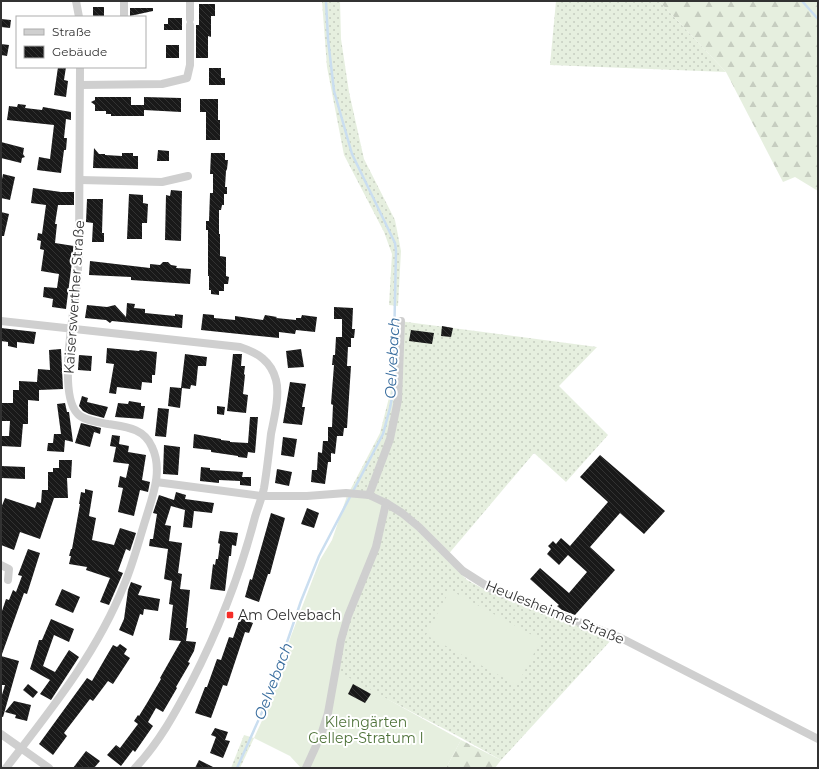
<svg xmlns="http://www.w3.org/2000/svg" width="819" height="769" font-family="Montserrat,sans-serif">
<defs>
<pattern id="grass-dots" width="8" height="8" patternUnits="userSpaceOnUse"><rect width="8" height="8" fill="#e6efdf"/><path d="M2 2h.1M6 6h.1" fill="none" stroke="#c6cdc0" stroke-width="1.8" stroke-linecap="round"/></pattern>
<pattern id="forest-firs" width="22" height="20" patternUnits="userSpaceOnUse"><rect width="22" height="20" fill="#e6efdf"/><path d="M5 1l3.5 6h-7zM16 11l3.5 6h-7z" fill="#c6cdc0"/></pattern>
<pattern id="building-back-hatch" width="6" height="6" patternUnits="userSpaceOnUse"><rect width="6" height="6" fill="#191919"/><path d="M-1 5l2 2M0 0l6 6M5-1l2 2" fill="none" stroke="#323232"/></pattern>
</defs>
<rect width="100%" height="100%" fill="#fff"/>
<!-- grass -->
<g fill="url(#grass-dots)">
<path d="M 322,1 L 340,1 L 341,39 L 349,92 L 364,159 L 395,220 L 401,251 L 398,306 L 389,305 L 392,254 L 384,232 L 344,155 L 327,67 Z"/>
<path d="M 556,1 L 659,1 L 726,72 L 550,65 Z"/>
<path d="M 399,321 L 597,347 L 559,386 L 608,435 L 566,482 L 534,453 L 446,557 L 467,580 L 493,594 L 613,638 L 501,760 L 456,735 L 333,671 L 347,496 L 380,433 L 394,378 Z"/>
<path d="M 244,735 L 254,738 L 240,768 L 231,768 Z"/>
</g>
<!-- forest -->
<g fill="url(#forest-firs)">
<path d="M 659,1 L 818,1 L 818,191 L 795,177 L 783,182 L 726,72 Z"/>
<path d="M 461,740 L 501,760 L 495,768 L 446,768 Z"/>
</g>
<!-- garden -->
<g fill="#e6efdf">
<path d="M 347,496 L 361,496 L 383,504 L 371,551 L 342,625 L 327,710 L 304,768 L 301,768 L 290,756 L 254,738 L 266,712 L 291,636 L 320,560 L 332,540 Z"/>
<path d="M 450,590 L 541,640 L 517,685 L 426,635 Z"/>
<path d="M 337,671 L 461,740 L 446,768 L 307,768 Z"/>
</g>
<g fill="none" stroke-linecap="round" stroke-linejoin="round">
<!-- stream -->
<g stroke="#cadef0" stroke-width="2.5">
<path d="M 802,1 L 818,19"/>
<path d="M 237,768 L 267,701 L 301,601 L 319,556 L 383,434 L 390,408 L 393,392 L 396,251 L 395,243 L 352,154 L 334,91 L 328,39 L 326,1"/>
</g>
</g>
<!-- building -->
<g fill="url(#building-back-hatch)">
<path d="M 199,4 L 215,4 L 215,16 L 211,16 L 211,37 L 208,36 L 208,58 L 196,58 L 196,25 L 199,25 Z"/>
<rect x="93" y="7" width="11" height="10"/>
<path d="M 130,8 L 153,8 L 153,11 L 130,16 Z"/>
<path d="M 168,18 L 182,18 L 182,30 L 164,30 L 164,24 L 168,24 Z"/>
<path d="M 1,19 L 11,20 L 10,28 L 1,27 Z"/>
<path d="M 1,44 L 9,45 L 7,56 L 1,55 Z"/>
<rect x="166" y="45" width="13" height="13"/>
<path d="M 58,67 L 66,67 L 64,80 L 68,81 L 66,97 L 54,95 Z"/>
<path d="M 209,68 L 221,68 L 221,78 L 225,78 L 225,85 L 209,85 Z"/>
<path d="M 95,97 L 131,97 L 131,105 L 144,105 L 144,97 L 181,98 L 181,112 L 144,110 L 144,116 L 111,116 L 111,114 L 106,114 L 106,111 L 95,111 L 95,105 L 91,102 L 95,100 Z"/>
<path d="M 200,99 L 218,99 L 218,120 L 220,120 L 220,140 L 206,140 L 206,112 L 200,112 Z"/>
<path d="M 18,104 L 26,105 L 25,108 L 42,110 L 43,107 L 71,112 L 71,120 L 66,119 L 64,138 L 67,138 L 66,150 L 64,150 L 61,173 L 37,170 L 39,157 L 50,159 L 54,125 L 7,120 L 9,106 L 17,107 Z"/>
<path d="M 1,142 L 24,148 L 23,154 L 25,157 L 22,158 L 21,163 L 1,158 Z"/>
<path d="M 94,148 L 99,154 L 105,154 L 105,155 L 122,156 L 122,153 L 133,153 L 133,156 L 138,156 L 138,169 L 93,168 Z"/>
<path d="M 158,150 L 169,151 L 169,161 L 157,161 Z"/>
<path d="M 211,153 L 225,153 L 225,160 L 228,160 L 227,169 L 226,171 L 225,187 L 227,187 L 227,194 L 224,194 L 224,205 L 222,205 L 221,210 L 219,210 L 219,234 L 220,234 L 220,256 L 226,257 L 226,276 L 229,277 L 228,284 L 224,284 L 224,291 L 219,291 L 219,295 L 211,294 L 211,290 L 209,290 L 209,276 L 208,276 L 208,230 L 206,230 L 206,221 L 209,221 L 210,193 L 213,193 L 213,174 L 210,174 Z"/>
<path d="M 3,174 L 15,177 L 10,200 L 1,198 L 1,185 Z"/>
<path d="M 33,188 L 61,192 L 74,192 L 74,205 L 58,205 L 55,224 L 57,224 L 55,243 L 74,246 L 66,309 L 52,307 L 53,299 L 43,297 L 44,287 L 57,288 L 59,274 L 41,271 L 44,250 L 40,249 L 41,241 L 37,240 L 38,233 L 42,234 L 46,205 L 31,203 Z"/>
<path d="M 171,190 L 182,191 L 181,241 L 165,240 L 166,195 L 170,196 Z"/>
<path d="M 129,194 L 143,195 L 143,203 L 148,204 L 147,223 L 142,223 L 142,239 L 127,239 Z"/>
<path d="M 87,199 L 103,199 L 102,233 L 104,233 L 104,242 L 92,242 L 93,223 L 86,222 Z"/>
<path d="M 1,212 L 9,214 L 4,236 L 1,236 Z"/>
<path d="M 90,261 L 150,268 L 150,264 L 160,265 L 163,262 L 168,262 L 171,265 L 177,266 L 176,268 L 191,269 L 190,284 L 131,280 L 131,277 L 89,275 Z"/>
<path d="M 127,303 L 135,304 L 134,308 L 145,309 L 145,313 L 175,316 L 175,314 L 183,315 L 182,328 L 112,321 L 110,323 L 106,320 L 85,318 L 87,305 L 107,307 L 115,305 L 126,317 Z"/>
<path d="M 334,307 L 353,308 L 352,329 L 355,329 L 354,338 L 351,338 L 351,347 L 348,347 L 347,366 L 351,366 L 347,428 L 344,428 L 343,436 L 337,436 L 335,454 L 331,453 L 331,462 L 328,462 L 325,484 L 311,482 L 312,470 L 317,470 L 318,452 L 322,453 L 323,441 L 328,441 L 328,427 L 332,427 L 333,405 L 331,404 L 334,365 L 332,365 L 333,355 L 335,355 L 336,337 L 342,337 L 342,319 L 334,319 Z"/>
<path d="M 203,314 L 214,315 L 214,318 L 235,320 L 235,316 L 263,320 L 265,315 L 277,317 L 276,318 L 296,320 L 296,318 L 301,318 L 302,315 L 317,317 L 315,332 L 296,330 L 295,334 L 279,332 L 279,338 L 201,330 Z"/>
<path d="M 442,326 L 453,328 L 451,337 L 441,336 Z"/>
<path d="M 1,328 L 36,332 L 34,344 L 17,342 L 17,348 L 8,346 L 8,342 L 1,341 Z"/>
<path d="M 411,330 L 434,333 L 432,344 L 409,341 Z"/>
<path d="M 107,348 L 139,351 L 140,350 L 157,352 L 155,375 L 152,375 L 152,383 L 142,382 L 141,390 L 117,387 L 116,394 L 109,393 L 114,364 L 106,363 Z"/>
<path d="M 61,349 L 63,389 L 39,390 L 39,401 L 28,400 L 28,424 L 23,424 L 21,447 L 1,446 L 1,436 L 9,436 L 10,421 L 1,421 L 1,403 L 13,403 L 13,390 L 19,390 L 19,381 L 37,382 L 38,369 L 50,370 L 49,350 Z"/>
<path d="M 301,349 L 304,367 L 288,368 L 286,351 Z"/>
<path d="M 185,354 L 207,357 L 206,366 L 198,366 L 196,386 L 191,385 L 190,389 L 182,388 L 180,408 L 168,406 L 170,387 L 181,388 Z"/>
<path d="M 233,354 L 242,354 L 241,366 L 245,366 L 244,374 L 245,375 L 243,394 L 248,395 L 246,413 L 227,411 Z"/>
<path d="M 79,355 L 92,356 L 91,371 L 78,370 Z"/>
<path d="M 290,382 L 306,384 L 302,407 L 305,407 L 302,425 L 283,423 Z"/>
<path d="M 82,396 L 88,398 L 87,402 L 108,407 L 104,418 L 89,414 L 83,411 L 79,406 Z"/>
<path d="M 129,401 L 141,403 L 141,406 L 145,406 L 143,419 L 115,417 L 118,403 L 128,404 Z"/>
<path d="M 65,403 L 67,412 L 69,412 L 73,442 L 65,440 L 64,452 L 47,451 L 48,443 L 53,443 L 54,434 L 61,434 L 57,404 Z"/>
<path d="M 217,406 L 225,407 L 224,415 L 217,414 Z"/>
<path d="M 158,408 L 169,409 L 166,437 L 155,436 Z"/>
<path d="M 250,417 L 258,417 L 255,453 L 248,452 L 247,458 L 238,457 L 238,456 L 211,452 L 211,450 L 193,448 L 194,434 L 221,439 L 221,440 L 230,441 L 230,442 L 248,443 Z"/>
<path d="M 81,423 L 101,428 L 100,434 L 94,432 L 90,447 L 75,443 Z"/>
<path d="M 112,435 L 120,436 L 119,444 L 129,446 L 128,452 L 146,455 L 142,480 L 150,482 L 148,492 L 140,490 L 134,516 L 118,512 L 123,488 L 118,487 L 120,476 L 126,478 L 129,464 L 113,462 L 116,447 L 110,446 Z"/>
<path d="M 283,437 L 297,439 L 294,457 L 281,455 Z"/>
<path d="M 164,445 L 180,447 L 178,475 L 163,474 Z"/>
<path d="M 600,455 L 665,511 L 644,534 L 620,513 L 590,547 L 615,570 L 575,615 L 562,610 L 557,606 L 559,605 L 530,579 L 540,568 L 569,593 L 587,572 L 568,555 L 559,565 L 547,554 L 551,549 L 548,546 L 553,541 L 556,544 L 561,538 L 570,546 L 608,502 L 580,477 Z"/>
<path d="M 59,460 L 72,460 L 71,478 L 67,478 L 68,498 L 54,498 L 40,539 L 20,532 L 14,550 L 1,545 L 1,508 L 5,498 L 35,508 L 37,502 L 41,503 L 42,490 L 48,490 L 48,472 L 53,472 L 53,468 L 59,468 Z"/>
<path d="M 1,466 L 25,467 L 25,479 L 1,478 Z"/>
<path d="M 201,467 L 210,468 L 210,470 L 243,472 L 242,477 L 251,477 L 251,486 L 240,485 L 240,481 L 219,480 L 219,483 L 200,481 Z"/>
<path d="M 277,469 L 292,472 L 289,486 L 275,483 Z"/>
<path d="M 85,489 L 93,491 L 89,516 L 96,518 L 92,540 L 114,545 L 120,528 L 136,533 L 130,551 L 126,549 L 118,571 L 123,573 L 109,605 L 100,602 L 110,578 L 86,570 L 87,567 L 69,564 L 71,556 L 69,556 L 71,549 L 72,549 L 80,504 L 79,504 L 81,492 L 85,493 Z"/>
<path d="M 176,492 L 186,495 L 185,499 L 214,503 L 212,513 L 194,511 L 192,528 L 183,527 L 185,510 L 171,506 L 165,525 L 171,526 L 169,541 L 182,543 L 178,573 L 182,574 L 180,589 L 190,590 L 186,628 L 188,628 L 186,641 L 196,642 L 194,651 L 188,662 L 190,663 L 176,687 L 177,688 L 163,712 L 156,708 L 148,722 L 153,726 L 135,752 L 133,750 L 121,766 L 107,755 L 116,745 L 120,748 L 138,724 L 134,721 L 138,715 L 139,716 L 147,703 L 161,679 L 160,678 L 181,641 L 169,640 L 173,605 L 169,604 L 172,581 L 164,579 L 168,549 L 149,546 L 150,539 L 153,539 L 157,514 L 153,513 L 159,495 L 174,500 Z"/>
<path d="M 307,508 L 319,513 L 314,528 L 301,524 Z"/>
<path d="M 271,513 L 285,518 L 270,574 L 268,574 L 259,602 L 245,597 L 250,579 L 252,580 Z"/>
<path d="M 220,531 L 238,533 L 236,546 L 232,545 L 231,556 L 229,556 L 225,591 L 210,589 L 213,564 L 215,565 L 216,559 L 218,559 L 220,544 L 218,543 Z"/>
<path d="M 28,549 L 40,553 L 27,594 L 24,593 L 2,654 L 1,654 L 1,614 L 6,599 L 9,600 L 13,590 L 16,592 L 22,576 L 18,575 Z"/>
<path d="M 131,582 L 142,586 L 138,595 L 160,599 L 158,611 L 144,609 L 143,615 L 140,614 L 133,636 L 119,630 L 124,619 L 128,590 Z"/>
<path d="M 62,589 L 80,597 L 73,613 L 55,605 Z"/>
<path d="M 240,618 L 253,623 L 249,633 L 245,632 L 227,686 L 223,685 L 211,718 L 195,713 L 205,687 L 207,687 L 217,659 L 221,660 L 229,637 L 233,638 Z"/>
<path d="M 51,619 L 74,629 L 69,642 L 54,635 L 43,666 L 55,672 L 69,650 L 79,657 L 51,700 L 40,694 L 50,680 L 30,669 L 39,640 L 42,640 Z"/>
<path d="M 120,644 L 127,649 L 124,654 L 130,658 L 113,684 L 108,681 L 93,701 L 90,699 L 64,733 L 67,736 L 53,755 L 39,744 L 87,678 L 92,681 L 113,645 L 117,647 Z"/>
<path d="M 1,656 L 19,661 L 3,717 L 1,717 L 1,698 L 5,685 L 1,685 Z"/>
<path d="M 28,684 L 38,692 L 33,698 L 23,690 Z"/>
<path d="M 353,684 L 371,694 L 365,703 L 348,694 Z"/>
<path d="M 14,701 L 31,705 L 27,721 L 15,718 L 16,715 L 5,712 Z"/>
<path d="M 215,728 L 228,732 L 225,740 L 230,741 L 223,758 L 210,753 L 216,737 L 211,735 Z"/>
<path d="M 86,751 L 100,761 L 94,768 L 73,768 Z"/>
<path d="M 199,760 L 215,768 L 195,768 Z"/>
</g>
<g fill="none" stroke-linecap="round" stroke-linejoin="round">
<!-- minor -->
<g stroke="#cfcfcf" stroke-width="8">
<path d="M 76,1 L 79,17"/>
<path d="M 190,1 L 190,19"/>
<path d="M 124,17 L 124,1"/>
<path d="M 81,85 L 162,84 L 187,78 L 190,65 L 190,25"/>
<path d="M 80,180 L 162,182 L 188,176"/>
<path d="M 1,321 L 240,347 C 258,353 271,361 276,380 C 280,395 274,419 271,434 C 269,452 267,470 264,488 C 262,498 258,507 255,517 C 240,575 219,629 191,683 C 175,713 159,743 135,768"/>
<path d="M 156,482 L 261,496 L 307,496 L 346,493 L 369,495 L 386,503 L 402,513 L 419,527 L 463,571 L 493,590 L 619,637 L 818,739"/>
<path d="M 369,495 L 390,439 L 398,400 L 401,321"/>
<path d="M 1,565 L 9,569 L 8,580"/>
<path d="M 1,734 L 49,768"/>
<path d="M 6,768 C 50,711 97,653 124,585 C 133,564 139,540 146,518 C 153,495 163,470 152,447 C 144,428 126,427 108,424 C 99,422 83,421 77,413 C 58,393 74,311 77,284 C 78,274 78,263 79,253 L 80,67"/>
<path d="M 306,768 L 321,735 L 328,713 L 341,640 L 348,616 L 376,547 L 386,503"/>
</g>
</g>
<!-- markers -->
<rect fill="#f52c27" stroke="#fff" stroke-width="1.5" x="226" y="611" width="8" height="8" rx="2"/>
<g text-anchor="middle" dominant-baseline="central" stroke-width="4" stroke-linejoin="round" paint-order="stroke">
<!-- street labels -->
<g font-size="14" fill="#323232" stroke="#fff">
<text transform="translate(74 297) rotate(-86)">Kaiserswerther Straße</text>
<text transform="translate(555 612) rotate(22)">Heulesheimer Straße</text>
</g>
<!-- poi labels -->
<g font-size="14" fill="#323232" stroke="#fff" text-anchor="start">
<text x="238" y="615">Am Oelvebach</text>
</g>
<!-- park labels -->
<g font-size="14" fill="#4f733a" stroke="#fff">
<text x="366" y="722">Kleingärten<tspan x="366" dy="16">Gellep-Stratum I</tspan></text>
</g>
<!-- water labels -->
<g font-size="15" font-style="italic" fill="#366b9d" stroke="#fff">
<text transform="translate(392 358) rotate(-87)">Oelvebach</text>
<text transform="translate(273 681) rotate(-69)">Oelvebach</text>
</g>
</g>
<!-- border -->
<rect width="819" height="769" fill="none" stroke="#323232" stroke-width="4"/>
<!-- legend -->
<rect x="16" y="16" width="130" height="52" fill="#ffffff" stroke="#adadad"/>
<rect x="24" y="29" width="20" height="6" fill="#cfcfcf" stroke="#adadad"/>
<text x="52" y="36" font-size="12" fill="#323232">Straße</text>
<rect x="24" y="46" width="20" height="12" fill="url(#building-back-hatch)" stroke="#adadad"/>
<text x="52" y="56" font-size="12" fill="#323232">Gebäude</text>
</svg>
